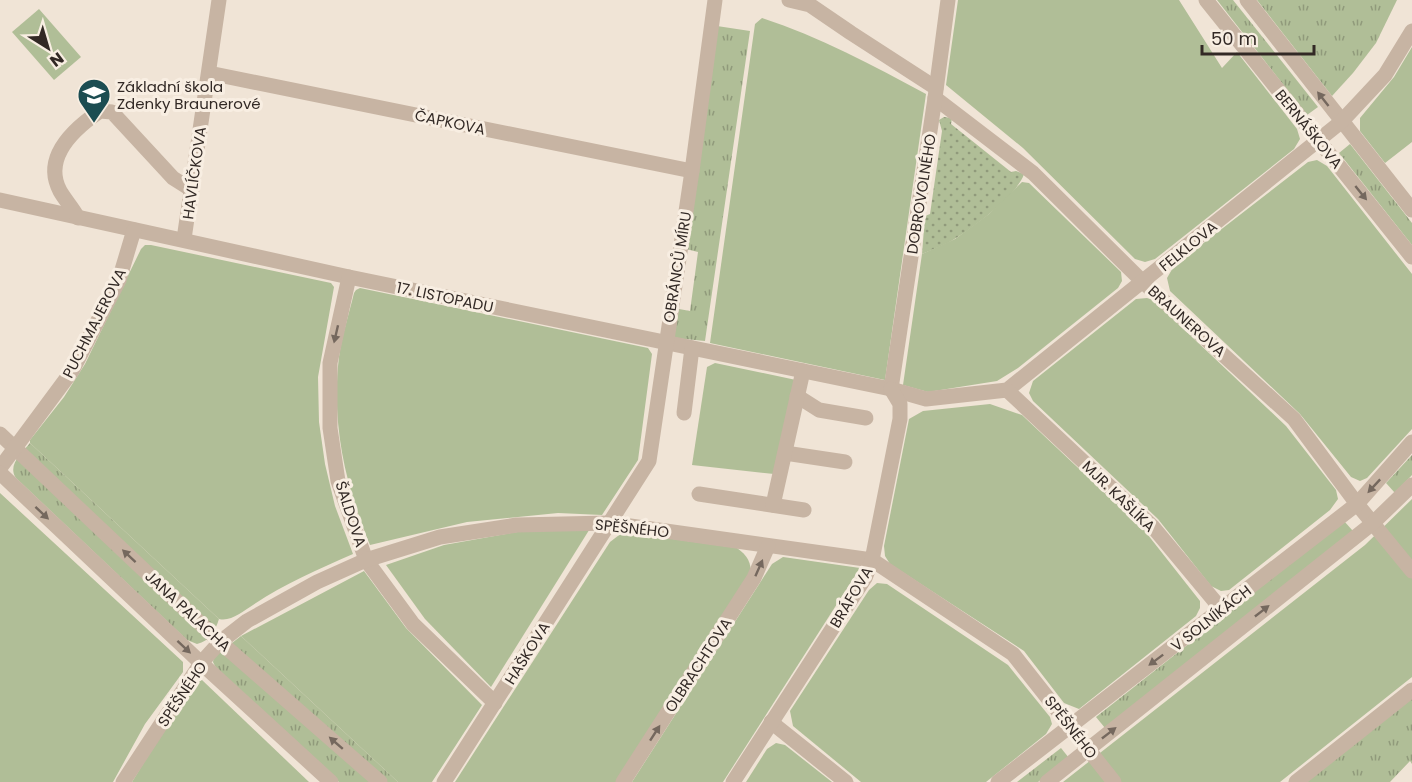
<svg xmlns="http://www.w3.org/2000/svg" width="1412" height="782" font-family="Poppins,sans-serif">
<defs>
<pattern id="grass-tufts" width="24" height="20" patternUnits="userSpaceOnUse" patternTransform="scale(1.5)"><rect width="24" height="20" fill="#b0be97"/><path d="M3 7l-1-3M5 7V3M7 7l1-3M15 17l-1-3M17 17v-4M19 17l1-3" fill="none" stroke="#909a7b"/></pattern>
<pattern id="park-dots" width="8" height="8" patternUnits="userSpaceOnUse" patternTransform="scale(1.5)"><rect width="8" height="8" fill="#b0be97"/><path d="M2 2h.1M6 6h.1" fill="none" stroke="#909a7b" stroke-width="1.8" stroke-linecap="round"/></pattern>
</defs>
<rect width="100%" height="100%" fill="#f0e4d6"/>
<!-- grass -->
<g fill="url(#grass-tufts)">
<path d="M 1217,0 L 1233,0 L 1318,107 L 1307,115 Z"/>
<path d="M 1257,0 L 1397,0 L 1376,43 L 1353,73 L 1332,96 Z"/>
<path d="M 717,26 L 750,31 L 705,341 L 674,338 L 679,309 L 690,311 L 698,252 L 686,249 Z"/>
<path d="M 1350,144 L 1412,223 L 1412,245 L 1339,153 Z"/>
<path d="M 30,443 L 219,619 C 215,631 210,641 197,644 L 187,640 L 16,478 C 7,465 22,453 30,443 Z"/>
<path d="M 1412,455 L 1412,475 L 1395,493 L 1386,483 Z"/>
<path d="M 1344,521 L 1353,531 L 1105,728 L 1096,717 Z"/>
<path d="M 241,636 L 398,782 L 339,782 L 216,668 L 213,662 L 214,657 Z"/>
<path d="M 1412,692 L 1412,764 L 1410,761 L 1390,782 L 1299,782 Z"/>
<path d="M 1061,748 L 1069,758 L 1038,782 L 1017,782 Z"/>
</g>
<!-- park -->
<path fill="url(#park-dots)" d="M 944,117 L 952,118 L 951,124 L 1011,172 L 1016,171 L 1024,174 C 1018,194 975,226 956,238 C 946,245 933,249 922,254 L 925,216 L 930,214 L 942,131 L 939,120 Z"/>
<!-- garden -->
<g fill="#b0be97">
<path d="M 958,0 L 1179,0 L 1222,68 L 1237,52 L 1297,129 L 1300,139 L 1294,149 L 1155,259 L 1145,262 L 1135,259 L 1023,148 L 946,85 Z"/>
<path d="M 39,9 L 81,57 L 54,80 L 12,32 Z"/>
<path d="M 762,18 C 820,37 872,65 926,94 L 885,380 L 710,343 L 755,24 Z"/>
<path d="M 1412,47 L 1412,142 L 1385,163 L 1360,131 L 1360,118 L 1394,77 Z"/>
<path d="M 1317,160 L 1327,166 L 1412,274 L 1412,429 L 1367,478 L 1360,481 L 1351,477 L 1300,414 L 1170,291 L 1167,278 L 1174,266 L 1308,162 Z"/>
<path d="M 1022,182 L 1029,183 L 1121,272 L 1122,281 L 1118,288 L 1018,368 L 997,381 L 928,392 L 903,385 L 922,254 L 955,239 L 989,214 Z"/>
<path d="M 145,245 L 151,245 L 331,283 L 334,287 L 318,377 L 319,422 L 325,464 L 335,506 L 353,554 C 319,569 284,584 253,605 C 243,611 231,622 219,619 L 30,443 L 30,440 L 64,397 L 85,364 L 141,249 Z"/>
<path d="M 360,288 L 648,348 L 652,354 L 638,460 L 602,515 L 558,513 L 467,522 L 370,545 C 345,485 331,422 339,357 C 342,335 349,314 354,293 L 356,290 Z"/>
<path d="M 1147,298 L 1153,300 L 1286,426 L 1336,490 L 1338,499 L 1330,510 L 1229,590 L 1221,591 L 1211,586 L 1158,519 L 1033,401 L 1029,393 L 1033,381 L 1136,299 Z"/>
<path d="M 715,363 L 796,380 L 774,474 L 692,465 L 707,367 Z"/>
<path d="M 990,404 L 1022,415 L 1144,530 L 1200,601 L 1200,608 L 1196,616 L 1079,709 L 1064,703 L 1024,651 L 890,564 L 885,556 L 884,546 L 909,419 L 923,411 Z"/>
<path d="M 0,493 L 183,662 L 183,672 L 145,724 L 113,782 L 0,782 Z"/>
<path d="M 1412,499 L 1412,677 L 1280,782 L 1063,782 L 1365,545 Z"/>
<path d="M 591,527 L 491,687 L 425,619 L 386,565 L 444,545 L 517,532 Z"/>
<path d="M 623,532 L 737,548 C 748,556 751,562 751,576 L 618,782 L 455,782 L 610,542 Z"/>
<path d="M 783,557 L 860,568 L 723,782 L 632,782 L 772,564 Z"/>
<path d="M 364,571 L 406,628 L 482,705 L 432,782 L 398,782 L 241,636 Z"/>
<path d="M 877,583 L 887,584 L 1008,665 L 1050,717 L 1052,724 L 1046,734 L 986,782 L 861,782 L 793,726 L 790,711 L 869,590 Z"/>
<path d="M 202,680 L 309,782 L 132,782 L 158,739 L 196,681 Z"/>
<path d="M 776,743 L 785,745 L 832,782 L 746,782 L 767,749 Z"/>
</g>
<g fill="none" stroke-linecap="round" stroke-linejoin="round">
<!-- minor -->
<g stroke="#c7b4a3" stroke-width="15">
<path d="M 789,0 L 810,5 L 851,33 L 936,88"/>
<path d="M 1206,0 L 1412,257"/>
<path d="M 1247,0 L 1412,210"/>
<path d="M 209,73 L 692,171"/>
<path d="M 935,98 L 1033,173 L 1143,282 L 1294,419 L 1357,504 L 1412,571"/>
<path d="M 0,200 L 349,277 L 891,389 L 926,399 L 1007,390 L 1341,122 L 1385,75 L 1412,31"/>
<path d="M 78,218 C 73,208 65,200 60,191 C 42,157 75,128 100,111 L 112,112 L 173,178 L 192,190"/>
<path d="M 184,239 L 219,0"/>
<path d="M 349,277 L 330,363 L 330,428 L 338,481 L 366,560 L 413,624 L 495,703"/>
<path d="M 891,389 L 935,98 L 948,0"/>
<path d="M 1007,390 L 1153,527 L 1222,610"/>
<path d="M 797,396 L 819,410 L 866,418"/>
<path d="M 684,413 L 692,348"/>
<path d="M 0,434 L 220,642 L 380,782"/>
<path d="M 785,453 L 845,462"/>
<path d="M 0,468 L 72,371 L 119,280 L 134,230"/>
<path d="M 0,473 L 201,663 L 331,782"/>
<path d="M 699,494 L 804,510"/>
<path d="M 773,505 L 803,371"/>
<path d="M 771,722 L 846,782"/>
<path d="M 123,782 L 201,663 L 220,642 L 247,621 L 317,582 L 366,560 L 440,537 L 517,525 L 609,523 L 872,560 L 1013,654 L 1114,782"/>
<path d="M 444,782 L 649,461 L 692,171 L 715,0"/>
<path d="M 623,782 L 754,578 L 768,546"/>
<path d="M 733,782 L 865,578 L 872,560 L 900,419 L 900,404 L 891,389"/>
<path d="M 998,782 L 1357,504 L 1412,442"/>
<path d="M 1047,782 L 1373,523 L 1412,485"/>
<path d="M 1296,782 L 1412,690"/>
</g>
</g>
<!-- one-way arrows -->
<defs><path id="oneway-solid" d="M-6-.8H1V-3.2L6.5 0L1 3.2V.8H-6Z" transform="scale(1.5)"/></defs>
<g fill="#75685e">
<use href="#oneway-solid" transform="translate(1323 99) rotate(-128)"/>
<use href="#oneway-solid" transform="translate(1361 193) rotate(51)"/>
<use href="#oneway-solid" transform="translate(336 334) rotate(103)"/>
<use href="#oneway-solid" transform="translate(1374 486) rotate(133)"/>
<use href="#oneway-solid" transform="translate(42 513) rotate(43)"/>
<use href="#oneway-solid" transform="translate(129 556) rotate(-137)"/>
<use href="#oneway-solid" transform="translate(759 568) rotate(-66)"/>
<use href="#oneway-solid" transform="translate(1262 611) rotate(-38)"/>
<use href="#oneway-solid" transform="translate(184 647) rotate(43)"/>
<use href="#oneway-solid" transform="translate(1156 660) rotate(143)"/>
<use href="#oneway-solid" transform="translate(655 733) rotate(-57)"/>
<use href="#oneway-solid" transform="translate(1109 733) rotate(-38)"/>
<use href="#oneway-solid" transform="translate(336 743) rotate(-139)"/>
</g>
<!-- icons -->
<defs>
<g id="school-pin" transform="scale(1.725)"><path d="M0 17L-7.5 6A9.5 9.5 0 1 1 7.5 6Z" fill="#1c4d52" stroke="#f8eee2"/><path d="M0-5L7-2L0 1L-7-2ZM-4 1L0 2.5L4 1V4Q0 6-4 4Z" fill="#fff"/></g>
</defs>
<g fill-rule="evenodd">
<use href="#school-pin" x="94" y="95"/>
</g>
<g text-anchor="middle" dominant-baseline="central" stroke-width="6" stroke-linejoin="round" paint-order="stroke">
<!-- poi labels -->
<g font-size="15" fill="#322925" stroke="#f8eee2" text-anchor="start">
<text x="117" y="86">Základní škola<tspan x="117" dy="17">Zdenky Braunerové</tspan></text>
</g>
<!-- street labels -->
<g font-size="15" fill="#322925" stroke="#f8eee2">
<text transform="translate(450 122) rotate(12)">ČAPKOVA</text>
<text transform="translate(1309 129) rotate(51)">BERNÁŠKOVA</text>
<text transform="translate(194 173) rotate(-82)">HAVLÍČKOVA</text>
<text transform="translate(921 194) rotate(-81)">DOBROVOLNÉHO</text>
<text transform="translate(1188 246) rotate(-39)">FELKLOVA</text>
<text transform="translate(677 267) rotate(-81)">OBRÁNCŮ MÍRU</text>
<text transform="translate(445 297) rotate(12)">17. LISTOPADU</text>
<text transform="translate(1187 321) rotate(42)">BRAUNEROVA</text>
<text transform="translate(94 323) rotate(-63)">PUCHMAJEROVA</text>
<text transform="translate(1119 496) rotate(44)">MJR. KAŠLÍKA</text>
<text transform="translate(351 514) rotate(72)">ŠALDOVA</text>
<text transform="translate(632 528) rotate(6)">SPĚŠNÉHO</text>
<text transform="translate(851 597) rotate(-59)">BRÁFOVA</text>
<text transform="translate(188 611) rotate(43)">JANA PALACHA</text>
<text transform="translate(1211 618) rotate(-38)">V SOLNÍKÁCH</text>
<text transform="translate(527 653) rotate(-58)">HAŠKOVA</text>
<text transform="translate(698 665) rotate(-57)">OLBRACHTOVA</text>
<text transform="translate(182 694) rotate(-56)">SPĚŠNÉHO</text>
<text transform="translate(1071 727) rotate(52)">SPĚŠNÉHO</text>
</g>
</g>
<!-- north arrow -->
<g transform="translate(48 48) rotate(143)" stroke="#f8eee2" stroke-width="4.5" paint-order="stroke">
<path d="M0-4.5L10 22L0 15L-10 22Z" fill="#322925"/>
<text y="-9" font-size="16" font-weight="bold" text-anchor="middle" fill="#322925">N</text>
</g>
<!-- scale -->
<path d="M1202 45v9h112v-9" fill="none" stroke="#322925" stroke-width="3"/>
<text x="1211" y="45" font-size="18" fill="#322925" stroke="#f8eee2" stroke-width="4.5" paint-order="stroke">50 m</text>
</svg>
